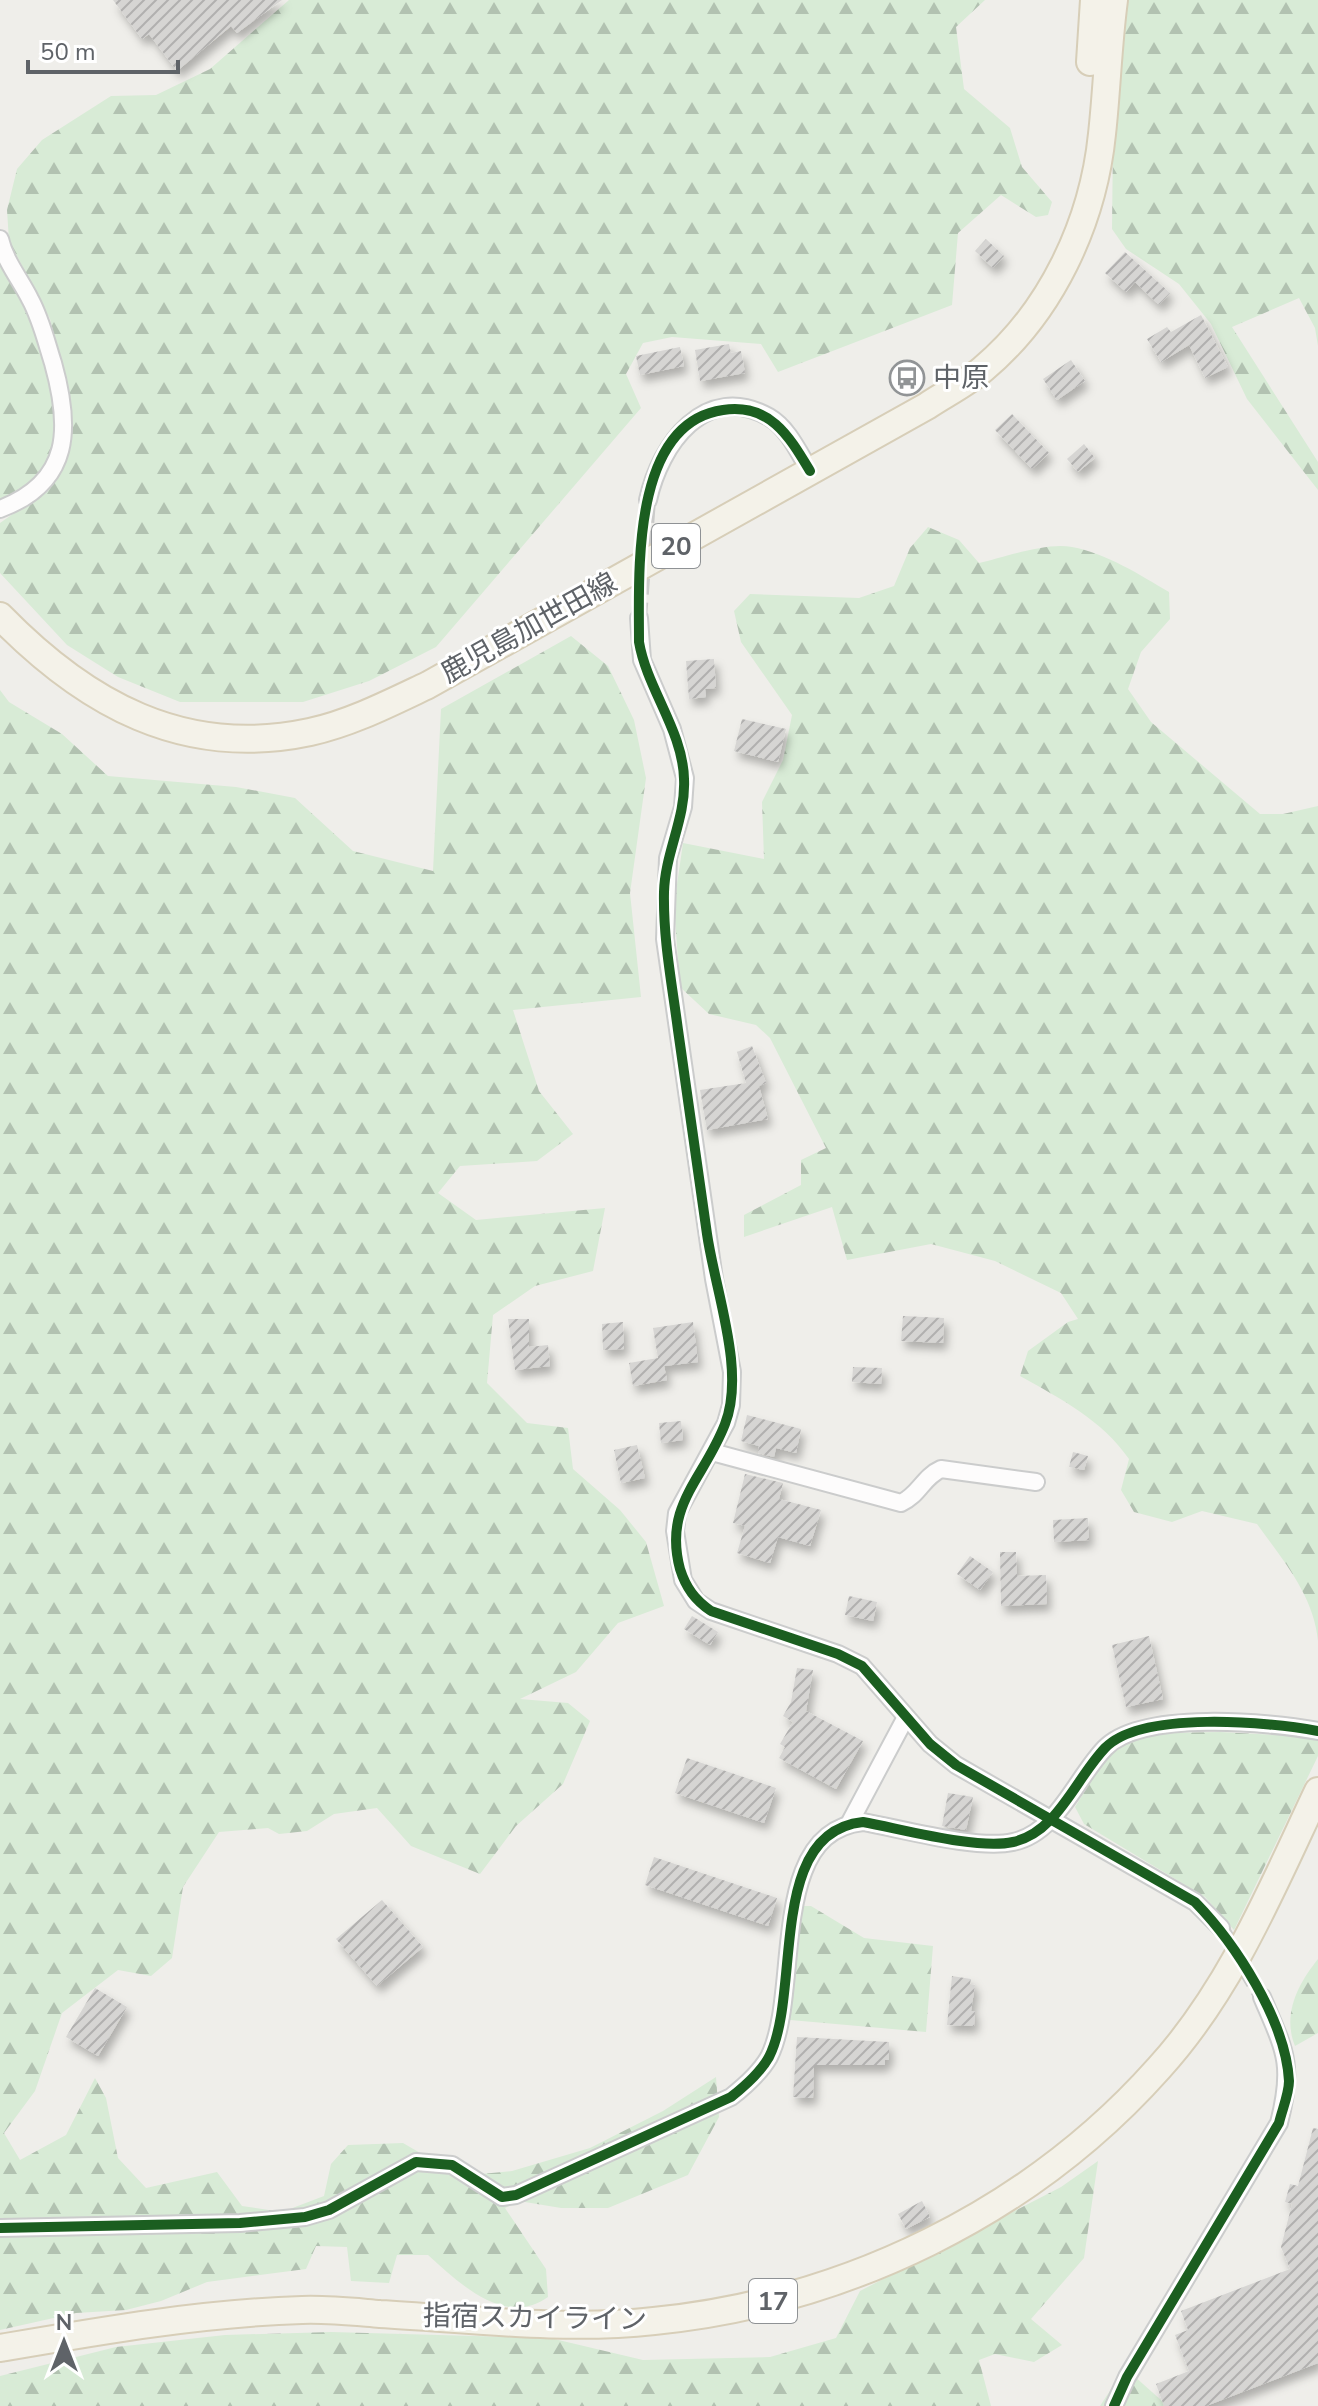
<svg xmlns="http://www.w3.org/2000/svg" width="1318" height="2406" font-family="'Nunito Sans','Noto Sans JP',sans-serif">
<defs>
<pattern id="forest-firs" width="22" height="20" patternUnits="userSpaceOnUse" patternTransform="scale(2)"><rect width="22" height="20" fill="#d8ebd6"/><path d="M5 1l3.5 6h-7zM16 11l3.5 6h-7z" fill="#b2c2b1"/></pattern>
<pattern id="building-hatch" width="6" height="6" patternUnits="userSpaceOnUse" patternTransform="scale(2)"><rect width="6" height="6" fill="#d6d5d3"/><path d="M-1 1l2-2M0 6l6-6M5 7l2-2" fill="none" stroke="#b1b0af"/></pattern>
<filter id="shadow"><feDropShadow dx="4" dy="7" stdDeviation="4" flood-color="#0004"/></filter>
</defs>
<rect width="100%" height="100%" fill="#efeeea"/>
<!-- forest -->
<g fill="url(#forest-firs)">
<path d="M 289,0 L 985,0 L 956,27 L 964,89 L 1010,128 L 1022,167 L 1052,202 L 1048,215 L 1036,217 L 1001,195 L 958,233 L 952,305 L 778,372 L 761,344 L 672,337 L 643,343 L 626,374 L 641,408 L 436,647 L 369,681 L 303,702 L 180,702 L 118,677 L 67,645 L 0,573 L 0,523 L 50,488 L 65,465 L 71,440 L 71,403 L 50,319 L 9,241 L 7,210 L 17,169 L 42,140 L 111,96 L 156,95 L 210,69 Z"/>
<path d="M 1124,0 L 1318,0 L 1318,346 L 1315,328 L 1299,298 L 1232,327 L 1318,462 L 1318,490 L 1247,399 L 1211,324 L 1179,284 L 1126,249 L 1112,229 L 1113,138 Z"/>
<path d="M 0,263 C 28,311 79,414 46,469 C 36,485 16,492 0,499 Z"/>
<path d="M 928,527 L 959,540 L 979,563 C 1004,557 1047,542 1072,547 C 1106,553 1140,575 1169,592 L 1170,619 L 1141,652 L 1128,689 L 1151,722 L 1260,814 L 1283,814 L 1318,806 L 1318,1641 C 1314,1596 1283,1560 1257,1524 L 1202,1511 L 1172,1522 L 1134,1512 L 1121,1490 L 1129,1459 C 1102,1420 1061,1399 1020,1376 L 1028,1351 L 1068,1322 L 1078,1319 L 1061,1293 L 995,1261 L 931,1244 L 847,1260 L 832,1207 L 744,1237 L 744,1215 L 801,1185 L 801,1160 L 826,1148 L 770,1038 L 756,1025 L 709,1014 L 680,987 L 674,905 L 683,843 L 764,859 L 762,802 L 783,760 L 792,715 L 741,642 L 734,611 L 750,594 L 859,598 L 894,586 L 910,548 Z"/>
<path d="M 571,636 L 608,666 L 634,720 L 646,778 L 630,893 L 641,997 L 513,1010 L 539,1091 L 573,1134 L 537,1161 L 460,1166 L 438,1193 L 476,1220 L 605,1208 L 593,1271 L 535,1286 L 493,1315 L 487,1383 L 527,1423 L 568,1428 L 573,1469 L 620,1510 L 646,1542 L 664,1606 L 618,1623 L 576,1672 L 520,1699 L 568,1703 L 590,1721 L 563,1784 L 516,1826 L 480,1874 L 411,1846 L 377,1808 L 334,1814 L 307,1831 L 279,1834 L 268,1828 L 219,1832 L 183,1887 L 172,1958 L 151,1976 L 118,1970 L 62,2013 L 35,2091 L 4,2133 L 20,2160 L 66,2135 L 95,2078 L 106,2098 L 118,2158 L 146,2188 L 217,2172 L 242,2206 L 282,2212 L 324,2196 L 331,2164 L 348,2145 L 403,2143 L 460,2176 L 512,2171 L 590,2148 L 663,2111 L 716,2077 L 719,2117 L 688,2175 L 608,2208 L 561,2208 L 519,2201 L 505,2208 L 546,2269 L 548,2297 C 505,2328 459,2283 428,2255 L 397,2255 L 389,2283 L 351,2281 L 347,2247 L 316,2246 L 306,2269 L 207,2282 L 161,2301 L 126,2310 L 76,2313 L 0,2330 L 0,690 L 9,702 L 62,734 L 108,776 L 236,787 L 295,798 L 353,851 L 433,871 L 441,709 Z"/>
<path d="M 1220,1732 L 1318,1737 L 1318,1756 L 1234,1930 L 1205,1897 L 1084,1824 L 1075,1807 L 1112,1747 L 1160,1733 Z"/>
<path d="M 795,1906 L 811,1906 L 864,1938 L 933,1946 L 926,2032 L 779,2019 Z"/>
<path d="M 1318,1959 L 1318,2033 L 1295,2046 C 1282,2014 1298,1984 1318,1959 Z"/>
<path d="M 1098,2161 L 1084,2258 L 1031,2319 L 1062,2345 L 1034,2362 L 995,2354 L 979,2360 L 991,2406 L 0,2406 L 0,2376 L 116,2347 L 225,2335 L 331,2332 L 550,2338 L 643,2360 L 770,2357 L 836,2338 L 860,2291 L 1061,2187 Z"/>
<path d="M 1125,2368 L 1161,2400 L 1165,2406 L 1100,2406 Z"/>
</g>
<!-- building -->
<g fill="url(#building-hatch)" filter="url(#shadow)">
<path d="M 113,0 L 282,0 L 237,33 L 231,26 L 177,71 L 149,34 L 142,39 Z"/>
<path d="M 986,239 L 1004,256 L 993,268 L 975,251 Z"/>
<path d="M 1125,252 L 1170,293 L 1159,305 L 1135,282 L 1126,292 L 1105,273 Z"/>
<path d="M 1201,315 L 1228,367 L 1205,378 L 1189,345 L 1161,362 L 1147,339 L 1167,327 L 1171,332 Z"/>
<path d="M 729,344 L 731,353 L 741,351 L 745,373 L 700,381 L 695,350 Z"/>
<path d="M 680,347 L 684,366 L 640,375 L 636,356 Z"/>
<path d="M 1071,360 L 1085,381 L 1057,400 L 1043,379 Z"/>
<path d="M 1012,414 L 1049,453 L 1032,469 L 995,430 Z"/>
<path d="M 1084,444 L 1095,458 L 1078,472 L 1067,459 Z"/>
<path d="M 714,659 L 716,688 L 705,689 L 706,697 L 689,699 L 686,661 Z"/>
<path d="M 742,719 L 786,729 L 778,762 L 734,751 Z"/>
<path d="M 752,1046 L 766,1083 L 759,1086 L 768,1119 L 707,1130 L 700,1090 L 746,1083 L 737,1052 Z"/>
<path d="M 903,1316 L 944,1318 L 943,1343 L 901,1341 Z"/>
<path d="M 508,1319 L 529,1319 L 529,1347 L 548,1345 L 550,1366 L 515,1370 Z"/>
<path d="M 623,1322 L 624,1349 L 603,1350 L 602,1324 Z"/>
<path d="M 693,1322 L 698,1362 L 664,1366 L 667,1380 L 633,1386 L 629,1363 L 658,1358 L 653,1328 Z"/>
<path d="M 853,1367 L 882,1368 L 881,1384 L 852,1382 Z"/>
<path d="M 747,1415 L 801,1429 L 796,1453 L 776,1448 L 774,1457 L 758,1453 L 759,1446 L 741,1441 Z"/>
<path d="M 681,1421 L 683,1440 L 661,1443 L 659,1423 Z"/>
<path d="M 637,1445 L 645,1478 L 621,1483 L 614,1450 Z"/>
<path d="M 1073,1452 L 1088,1456 L 1084,1470 L 1069,1467 Z"/>
<path d="M 745,1474 L 783,1483 L 779,1499 L 821,1510 L 810,1546 L 778,1537 L 770,1563 L 737,1553 L 745,1526 L 733,1523 Z"/>
<path d="M 1088,1518 L 1089,1540 L 1054,1542 L 1053,1520 Z"/>
<path d="M 1000,1552 L 1016,1552 L 1017,1576 L 1046,1575 L 1047,1604 L 1001,1606 Z"/>
<path d="M 970,1556 L 993,1572 L 980,1590 L 957,1574 Z"/>
<path d="M 849,1596 L 877,1602 L 873,1621 L 845,1615 Z"/>
<path d="M 692,1616 L 718,1632 L 710,1645 L 684,1629 Z"/>
<path d="M 1149,1636 L 1163,1699 L 1126,1707 L 1112,1645 Z"/>
<path d="M 797,1668 L 813,1670 L 806,1711 L 863,1741 L 836,1789 L 779,1758 L 785,1747 L 780,1744 L 793,1722 L 783,1716 L 791,1702 Z"/>
<path d="M 687,1758 L 776,1788 L 764,1823 L 675,1793 Z"/>
<path d="M 948,1793 L 973,1797 L 966,1830 L 942,1826 Z"/>
<path d="M 654,1857 L 777,1898 L 768,1926 L 645,1885 Z"/>
<path d="M 382,1900 L 423,1947 L 377,1986 L 336,1939 Z"/>
<path d="M 952,1976 L 971,1979 L 970,1984 L 975,1985 L 971,2011 L 975,2011 L 974,2026 L 947,2025 Z"/>
<path d="M 95,1988 L 127,2007 L 98,2056 L 66,2037 Z"/>
<path d="M 797,2037 L 889,2042 L 889,2060 L 885,2060 L 885,2065 L 814,2065 L 813,2098 L 793,2097 Z"/>
<path d="M 1313,2128 L 1318,2129 L 1318,2363 L 1206,2406 L 1164,2406 L 1156,2384 L 1189,2371 L 1175,2335 L 1188,2330 L 1181,2311 L 1290,2269 L 1281,2247 L 1292,2204 L 1285,2202 L 1290,2184 L 1298,2186 Z"/>
<path d="M 922,2201 L 930,2217 L 906,2229 L 898,2214 Z"/>
</g>
<g fill="none" stroke-linecap="round" stroke-linejoin="round">
<!-- street-tunnel -->
<g stroke="#cbcbca" stroke-width="16" stroke-dasharray="16 8" stroke-linecap="butt">
<path d="M 639,618 L 648,500"/>
<path d="M 1221,1928 L 1262,1997"/>
</g>
<!-- street casing -->
<g stroke="#cbcccc" stroke-width="20">
<g id="street">
<path d="M 0,239 C 5,261 20,279 30,299 C 41,319 46,341 53,363 C 71,427 72,482 0,509"/>
<path d="M 648,500 C 660,445 705,381 769,417 C 788,428 799,453 810,471"/>
<path d="M 639,618 L 642,660 L 672,729 L 685,778 L 683,807 L 668,858 L 665,939 L 714,1279 L 732,1372 L 731,1405 L 726,1423 L 677,1513 L 675,1531 L 683,1580 L 696,1601 L 711,1611 L 838,1654 L 862,1666 L 930,1744 L 956,1765 L 1195,1902 L 1221,1928"/>
<path d="M 712,1452 L 901,1503 C 919,1495 923,1477 941,1469 L 1036,1482"/>
<path d="M 849,1824 L 906,1717"/>
<path d="M 0,2228 L 240,2223 L 305,2217 L 329,2210 L 416,2162 L 452,2165 L 502,2197 L 516,2195 L 731,2097 C 745,2086 760,2073 769,2057 C 802,1992 766,1832 863,1822 C 902,1829 977,1850 1013,1842 C 1057,1833 1076,1778 1105,1748 C 1142,1710 1269,1722 1318,1731"/>
<path d="M 1114,2406 L 1127,2377 L 1279,2123 C 1294,2064 1285,2051 1262,1997"/>
</g>
</g>
<!-- primary casing -->
<g stroke="#d7ceb8" stroke-width="30">
<g id="primary">
<path d="M 1090,62 L 1094,0"/>
<path d="M 0,616 C 85,703 183,759 310,732 C 351,723 390,703 428,685 L 927,406 C 945,394 967,383 983,369 C 1051,312 1093,223 1102,134 C 1107,89 1108,45 1114,0"/>
<path d="M 0,2348 C 99,2331 202,2313 302,2310 C 328,2309 355,2312 380,2314 C 470,2319 564,2331 654,2321 C 845,2302 1030,2213 1159,2068 C 1231,1989 1273,1886 1318,1791"/>
</g>
</g>
<!-- street -->
<use href="#street" stroke="#fdfcfc" stroke-width="16"/>
<!-- primary -->
<use href="#primary" stroke="#f4f2e9" stroke-width="26"/>
<!-- cycleway casing -->
<g stroke="#fff" stroke-width="15">
<g id="cycleway">
<path d="M 810,471 C 789,436 770,403 723,410 C 631,423 639,573 639,642 C 647,689 683,731 684,779 C 686,818 665,853 664,892 C 663,939 672,984 678,1030 C 688,1098 697,1166 707,1234 C 715,1290 746,1371 725,1424 C 704,1479 663,1505 680,1569 C 686,1588 695,1600 711,1611 L 838,1654 L 862,1666 L 930,1744 L 956,1765 L 1195,1902 C 1235,1943 1286,2021 1289,2081 C 1289,2094 1282,2110 1279,2123 L 1127,2377 L 1114,2406"/>
<path d="M 0,2228 L 240,2223 L 305,2217 L 329,2210 L 416,2162 L 452,2165 L 502,2197 L 516,2195 L 731,2097 C 745,2086 760,2073 769,2057 C 802,1992 766,1832 863,1822 C 902,1829 977,1850 1013,1842 C 1057,1833 1076,1778 1105,1748 C 1142,1710 1269,1722 1318,1731"/>
</g>
</g>
<!-- cycleway -->
<use href="#cycleway" stroke="#1b5e20" stroke-width="10"/>
</g>
<!-- icons -->
<defs>
<g id="bus-ring" transform="scale(1.8)"><circle r="9.5" fill="#fff" stroke="#919496" stroke-width="1.5"/><path d="M-5-6H5V4H4V6H2V4H-2V6H-4V4H-5ZM-3.5-4V0h7V-4ZM-3.5 1.2v1.5H-2V1.2ZM2 1.2v1.5H3.5V1.2Z" fill="#919496"/></g>
</defs>
<g fill-rule="evenodd">
<use href="#bus-ring" x="907" y="378"/>
</g>
<g text-anchor="middle" dominant-baseline="central" stroke-width="6" stroke-linejoin="round" paint-order="stroke">
<!-- shield labels -->
<g fill="#fff" stroke="#8f9295" stroke-width="2">
<rect x="652" y="524" width="48" height="44" rx="6"/>
<rect x="749" y="2279" width="48" height="44" rx="6"/>
</g>
<g font-size="26" font-weight="bold" fill="#5f6368">
<text x="676" y="546">20</text>
<text x="773" y="2301">17</text>
</g>
<!-- poi labels -->
<g font-size="28" fill="#5f6368" stroke="#fff" text-anchor="start">
<text x="933" y="378">中原</text>
</g>
<!-- street labels -->
<g font-size="28" fill="#5f6368" stroke="#fff">
<text transform="translate(529 628) rotate(-29)">鹿児島加世田線</text>
<text transform="translate(535 2318) rotate(1)">指宿スカイライン</text>
</g>
</g>
<!-- north arrow -->
<g transform="translate(64 2342)" stroke="#ffffff" stroke-width="6" paint-order="stroke">
<path d="M0-6L14 30L0 20L-14 30Z" fill="#5f6368"/>
<text y="-12" font-size="22" font-weight="bold" text-anchor="middle" fill="#5f6368">N</text>
</g>
<!-- scale -->
<path d="M28 60v12h150v-12" fill="none" stroke="#5f6368" stroke-width="4"/>
<text x="40" y="60" font-size="24" fill="#5f6368" stroke="#ffffff" stroke-width="6" paint-order="stroke">50 m</text>
</svg>
